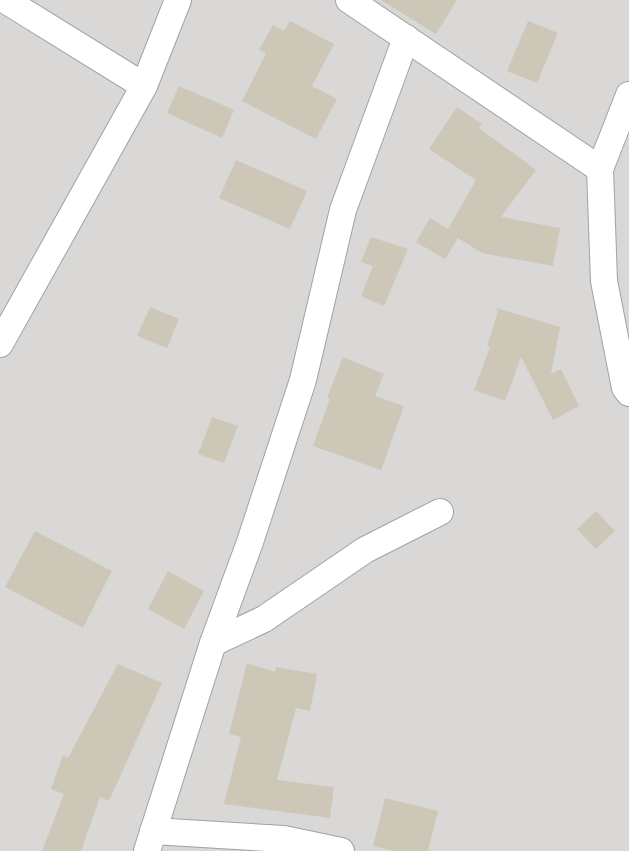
<svg xmlns="http://www.w3.org/2000/svg" width="629" height="851" font-family="Figtree,sans-serif">
<rect width="100%" height="100%" fill="#edecdf"/>
<!-- residential -->
<rect fill="#d9d8d7" x="0" y="0" width="629" height="851"/>
<!-- building -->
<g fill="#cdc7b8">
<path d="M 381,0 L 457,0 L 436,34 Z"/>
<path d="M 290,21 L 334,44 L 312,86 L 337,99 L 316,139 L 242,101 L 266,53 L 259,50 L 273,25 L 284,31 Z"/>
<path d="M 528,21 L 558,33 L 537,83 L 507,71 Z"/>
<path d="M 179,86 L 234,110 L 222,138 L 167,113 Z"/>
<path d="M 457,107 L 482,124 L 479,128 L 536,170 L 501,217 L 560,228 L 553,266 L 482,253 L 458,238 L 445,259 L 416,242 L 430,218 L 448,229 L 476,180 L 429,149 Z"/>
<path d="M 236,160 L 307,191 L 290,229 L 219,198 Z"/>
<path d="M 371,237 L 408,249 L 384,306 L 361,296 L 373,266 L 361,262 Z"/>
<path d="M 150,307 L 179,319 L 167,348 L 137,336 Z"/>
<path d="M 496,308 L 560,327 L 551,374 L 561,369 L 579,406 L 553,420 L 521,357 L 505,401 L 474,390 L 490,347 L 487,347 L 498,311 Z"/>
<path d="M 343,357 L 384,374 L 375,396 L 404,406 L 381,470 L 313,446 L 330,399 L 327,398 Z"/>
<path d="M 212,417 L 238,426 L 224,463 L 198,454 Z"/>
<path d="M 596,511 L 615,531 L 596,549 L 577,529 Z"/>
<path d="M 35,531 L 112,571 L 83,628 L 5,587 Z"/>
<path d="M 168,571 L 204,591 L 184,629 L 148,609 Z"/>
<path d="M 247,663 L 275,672 L 276,667 L 317,674 L 310,711 L 296,708 L 277,780 L 334,787 L 330,818 L 224,804 L 241,737 L 229,734 Z"/>
<path d="M 118,664 L 162,683 L 109,801 L 100,797 L 81,851 L 42,851 L 64,794 L 51,789 L 63,755 L 68,758 Z"/>
<path d="M 385,798 L 438,811 L 428,851 L 395,851 L 373,846 Z"/>
</g>
<g fill="none" stroke-linecap="round" stroke-linejoin="round">
<!-- minor casing -->
<g stroke="#a2a2a2" stroke-width="28">
<g id="minor">
<path d="M 5,0 L 144,86"/>
<path d="M 349,0 L 600,169 L 604,281 L 625,388 L 629,393"/>
<path d="M 600,169 L 629,95"/>
<path d="M 0,344 L 144,86 L 178,0"/>
<path d="M 213,643 L 264,619 L 365,550 L 440,512"/>
<path d="M 153,831 L 284,839 L 341,851"/>
<path d="M 147,851 L 213,643 L 250,542 L 303,380 L 343,210 L 406,38"/>
</g>
</g>
<!-- minor -->
<use href="#minor" stroke="#fff" stroke-width="26"/>
</g>
</svg>
